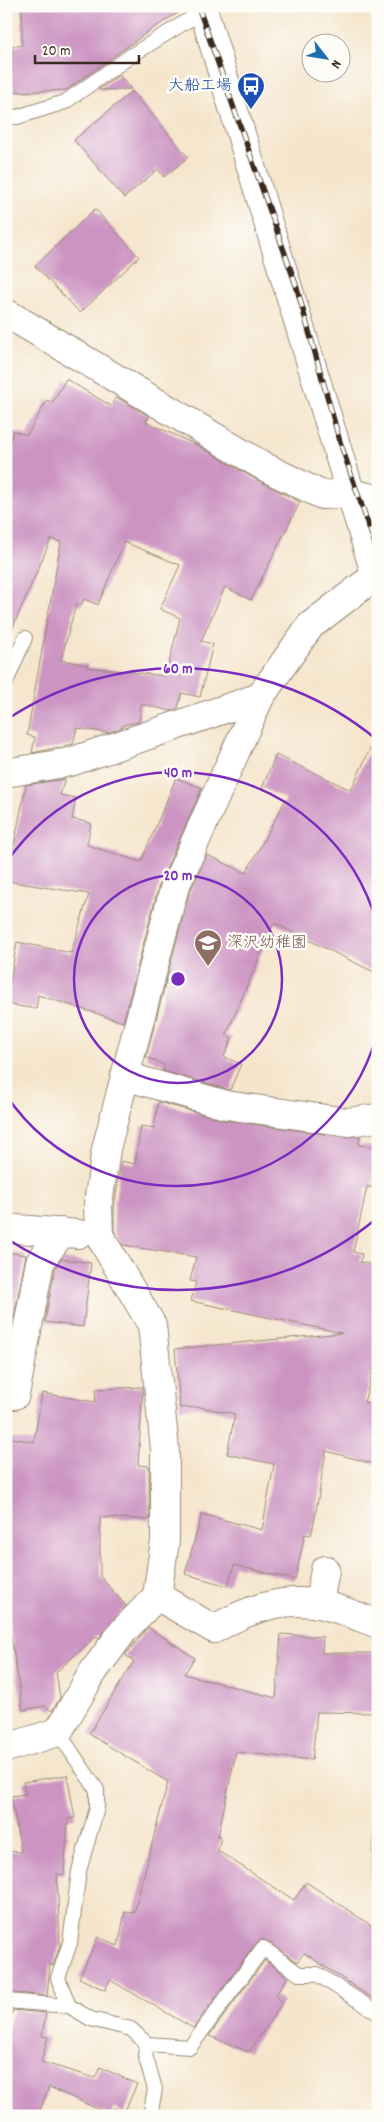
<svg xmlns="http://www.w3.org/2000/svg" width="384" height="2122" font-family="Dekko,'Klee One',sans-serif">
<rect width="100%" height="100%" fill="#fdfcf7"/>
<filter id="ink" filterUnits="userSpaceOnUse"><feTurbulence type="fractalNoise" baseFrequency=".02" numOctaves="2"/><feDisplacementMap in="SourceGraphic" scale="10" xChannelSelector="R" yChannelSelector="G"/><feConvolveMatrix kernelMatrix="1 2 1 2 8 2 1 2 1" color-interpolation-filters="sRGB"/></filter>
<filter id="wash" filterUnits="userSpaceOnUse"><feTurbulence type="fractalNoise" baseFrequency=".0096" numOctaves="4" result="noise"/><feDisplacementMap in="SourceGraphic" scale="20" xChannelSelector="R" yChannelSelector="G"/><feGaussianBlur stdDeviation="1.12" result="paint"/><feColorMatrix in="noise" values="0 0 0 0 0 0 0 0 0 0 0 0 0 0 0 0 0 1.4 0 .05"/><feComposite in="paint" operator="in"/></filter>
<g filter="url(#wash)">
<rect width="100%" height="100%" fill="#f5e5cc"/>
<!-- green -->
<path fill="#9fc36e" stroke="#6d7646" d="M 372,1803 L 378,1803 L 378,1894 L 371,1894 Z"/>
<g id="blocks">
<!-- building -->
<g fill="#cc94c2" fill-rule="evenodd">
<path d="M 22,6 L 187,6 L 187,7 L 149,31 L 66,90 L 13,92 L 12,47 L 22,45 Z"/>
<path d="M 119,75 L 131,89 L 98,90 Z"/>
<path d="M 132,91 L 188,157 L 164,177 L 158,169 L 124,198 L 74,140 Z"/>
<path d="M 95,209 L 139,257 L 80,313 L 35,266 Z"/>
<path d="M 66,379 L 111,406 L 116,397 L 149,416 L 146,422 L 199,446 L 257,480 L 300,502 L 251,600 L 225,587 L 201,641 L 213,644 L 200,697 L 182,693 L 178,708 L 171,711 L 141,704 L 139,722 L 123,725 L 123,727 L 108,733 L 77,728 L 73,744 L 32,753 L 35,737 L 27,735 L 61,542 L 51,539 L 6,643 L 6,455 L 13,431 L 27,435 L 47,400 L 52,403 ZM 124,542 L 180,565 L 160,609 L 180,618 L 166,676 L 87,667 L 88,665 L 61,660 L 76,604 L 81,606 L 84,599 L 98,605 Z"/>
<path d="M 378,732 L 378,974 L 274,923 L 226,1035 L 232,1038 L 224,1057 L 241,1064 L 230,1090 L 163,1071 L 164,1065 L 146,1057 L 189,894 L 207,855 L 246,873 L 286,799 L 262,788 L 276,755 L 351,790 Z"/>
<path d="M 176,778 L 202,788 L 159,885 L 123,1022 L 38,995 L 36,1009 L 6,1004 L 17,942 L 71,953 L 89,894 L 6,881 L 6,844 L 14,845 L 26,785 L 65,779 L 60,795 L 76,798 L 72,819 L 91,823 L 87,845 L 141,862 Z"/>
<path d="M 158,1102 L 224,1120 L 346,1137 L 360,1136 L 359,1145 L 376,1147 L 372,1187 L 367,1187 L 353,1252 L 362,1254 L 360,1262 L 378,1266 L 378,1354 L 364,1402 L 378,1405 L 378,1465 L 326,1451 L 314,1523 L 311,1535 L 305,1534 L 295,1580 L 234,1565 L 228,1586 L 185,1574 L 202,1514 L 262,1530 L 274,1464 L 227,1454 L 235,1414 L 200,1407 L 180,1408 L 175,1349 L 342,1333 L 191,1301 L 196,1282 L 190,1281 L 196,1257 L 123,1245 L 114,1231 L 114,1208 L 121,1161 L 135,1164 L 141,1126 L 154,1128 Z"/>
<path d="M 6,1252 L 26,1255 L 14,1318 L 6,1317 Z"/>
<path d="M 61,1259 L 91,1263 L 83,1327 L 45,1322 L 55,1268 Z"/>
<path d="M 143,1387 L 138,1465 L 149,1466 L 149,1520 L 100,1517 L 100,1576 L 126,1606 L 99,1638 L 96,1636 L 56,1672 L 60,1698 L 52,1711 L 45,1706 L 23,1710 L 6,1606 L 6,1437 L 34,1442 L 42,1393 L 95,1402 L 96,1389 Z"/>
<path d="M 148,1627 L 195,1658 L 184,1674 L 276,1698 L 281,1634 L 323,1637 L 322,1653 L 378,1653 L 378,1713 L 317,1712 L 312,1760 L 236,1752 L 218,1836 L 221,1836 L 218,1851 L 294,1900 L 306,1882 L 378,1930 L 378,2002 L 304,1953 L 297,1962 L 263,1939 L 256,1943 L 193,2028 L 110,1980 L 105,1990 L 79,1978 L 98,1937 L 118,1946 L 125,1912 L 134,1913 L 168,1782 L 89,1734 L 134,1661 L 125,1655 Z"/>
<path d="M 67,1775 L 75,1818 L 68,1819 L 64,1875 L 57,1874 L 60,1945 L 53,1966 L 50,1964 L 47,1996 L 6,1992 L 6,1851 L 21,1852 L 11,1796 L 26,1794 L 23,1782 Z"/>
<path d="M 265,1960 L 288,1977 L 275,1996 L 283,2002 L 249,2052 L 209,2036 Z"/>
<path d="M 13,2010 L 46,2013 L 42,2036 L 48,2037 L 41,2062 L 95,2078 L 100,2067 L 137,2084 L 124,2113 L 114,2108 L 111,2115 L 49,2087 L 38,2116 L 6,2116 L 6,2033 Z"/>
</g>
</g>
</g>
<g filter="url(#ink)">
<use href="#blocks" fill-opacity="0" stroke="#988875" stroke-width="1"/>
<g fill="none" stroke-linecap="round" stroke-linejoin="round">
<!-- service casing -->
<g stroke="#988875" stroke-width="16">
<g id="service">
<path d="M 6,116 L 17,117 L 65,102 L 132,55 L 203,11"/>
<path d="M 6,682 L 25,638"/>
<path d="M 58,1732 L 97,1790 L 97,1808 L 79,1871 L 70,1943 L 58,1978 L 69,2006"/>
<path d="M 6,2001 L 69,2006 L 91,2019 L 131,2029 L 147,2044 L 145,2055 L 155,2089 L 150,2116"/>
<path d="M 147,2044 L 190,2047 L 263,1948 L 299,1974 L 317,1974 L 378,2013"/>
</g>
</g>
<!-- minor casing -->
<g stroke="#988875" stroke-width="30">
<g id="minor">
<path d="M 6,313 L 265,467 L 322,495 L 349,493 L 378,499"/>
<path d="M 6,773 L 70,762 L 260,697"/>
<path d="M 125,1076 L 226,1105 L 348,1122 L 378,1118"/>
<path d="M 6,1228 L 78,1234"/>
<path d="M 6,1394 L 15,1395 L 40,1262 L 62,1232"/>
<path d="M 157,1596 L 214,1629 C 247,1610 281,1597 319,1604 C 339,1608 359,1617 378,1624"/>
<path d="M 319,1604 L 325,1570"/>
<path d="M 6,1748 L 58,1732 L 93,1672 L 124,1630 L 157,1596 L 165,1541 L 165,1450 L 152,1325 L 99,1235 L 98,1204 L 106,1149 L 174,889 L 260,697 L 310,626 L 375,576"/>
</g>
</g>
<!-- tertiary casing -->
<g stroke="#988875" stroke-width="30">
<path id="tertiary" d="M 202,6 L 378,583"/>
</g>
<!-- service -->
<use href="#service" stroke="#fff" stroke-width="14"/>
<!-- minor -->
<use href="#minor" stroke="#fff" stroke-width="28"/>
<!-- tertiary -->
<use href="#tertiary" stroke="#fff" stroke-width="28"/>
<!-- rail casing -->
<g stroke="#3b2a1e" stroke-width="5.5">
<path id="rail" d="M 198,6 L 296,285 L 340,442 L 378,553"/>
</g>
<!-- rail -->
<use href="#rail" stroke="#fdfcf7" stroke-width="4" stroke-dasharray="11" stroke-linecap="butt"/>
</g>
</g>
<!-- distance rings -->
<g fill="none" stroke="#7b2cbf" stroke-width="2.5">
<circle cx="178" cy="979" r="104"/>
<path d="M377 1034A207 207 0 0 1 6 1095M6 863A207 207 0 0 1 377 924"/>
<path d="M376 1219A311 311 0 0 1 6 1238M6 720A311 311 0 0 1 376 739"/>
</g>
<!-- icons -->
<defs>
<g id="bus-pin" transform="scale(1.4375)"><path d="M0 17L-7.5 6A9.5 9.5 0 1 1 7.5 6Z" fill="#1a4fb4" stroke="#fdfcf7"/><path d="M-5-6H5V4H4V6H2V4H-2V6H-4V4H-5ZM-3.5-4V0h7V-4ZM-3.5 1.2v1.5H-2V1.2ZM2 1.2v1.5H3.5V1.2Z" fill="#fff"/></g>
<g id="school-pin" transform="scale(1.4375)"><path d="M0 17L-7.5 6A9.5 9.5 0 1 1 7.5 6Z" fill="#8d6e63" stroke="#fdfcf7"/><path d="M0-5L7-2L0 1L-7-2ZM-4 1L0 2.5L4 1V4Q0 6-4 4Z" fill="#fff"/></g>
</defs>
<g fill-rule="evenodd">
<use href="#bus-pin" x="251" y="86"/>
<use href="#school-pin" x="208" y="943"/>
</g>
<g text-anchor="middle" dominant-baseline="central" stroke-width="5" stroke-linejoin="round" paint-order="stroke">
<!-- transit labels -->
<g font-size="16" fill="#164399" stroke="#fdfcf7" text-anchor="end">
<text x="232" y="86">大船工場</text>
</g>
<!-- education labels -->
<g font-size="16" fill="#785e54" stroke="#fdfcf7" text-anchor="start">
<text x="227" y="943">深沢幼稚園</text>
</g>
</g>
<circle cx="178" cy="979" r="8" fill="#7b2cbf" stroke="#fdfcf7" stroke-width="2.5"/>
<g font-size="15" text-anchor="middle" font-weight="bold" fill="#7b2cbf" stroke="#fdfcf7" stroke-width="5" stroke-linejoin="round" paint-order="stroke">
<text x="178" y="673">60 m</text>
<text x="178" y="777">40 m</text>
<text x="178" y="880">20 m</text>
</g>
<!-- margin -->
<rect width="384" height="2122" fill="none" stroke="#fdfcf7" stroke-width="25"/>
<!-- north arrow -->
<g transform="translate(326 58) rotate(121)"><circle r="24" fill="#fdfcf7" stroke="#afa8a0"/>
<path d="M0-4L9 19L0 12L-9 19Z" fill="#1f6fb2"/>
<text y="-8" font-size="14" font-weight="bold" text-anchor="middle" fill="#3b2a1e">N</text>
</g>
<!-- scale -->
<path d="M35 55v8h104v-8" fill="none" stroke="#3b2a1e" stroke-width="2.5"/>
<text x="42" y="55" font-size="15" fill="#3b2a1e" stroke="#fdfcf7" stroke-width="4" paint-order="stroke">20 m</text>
</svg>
